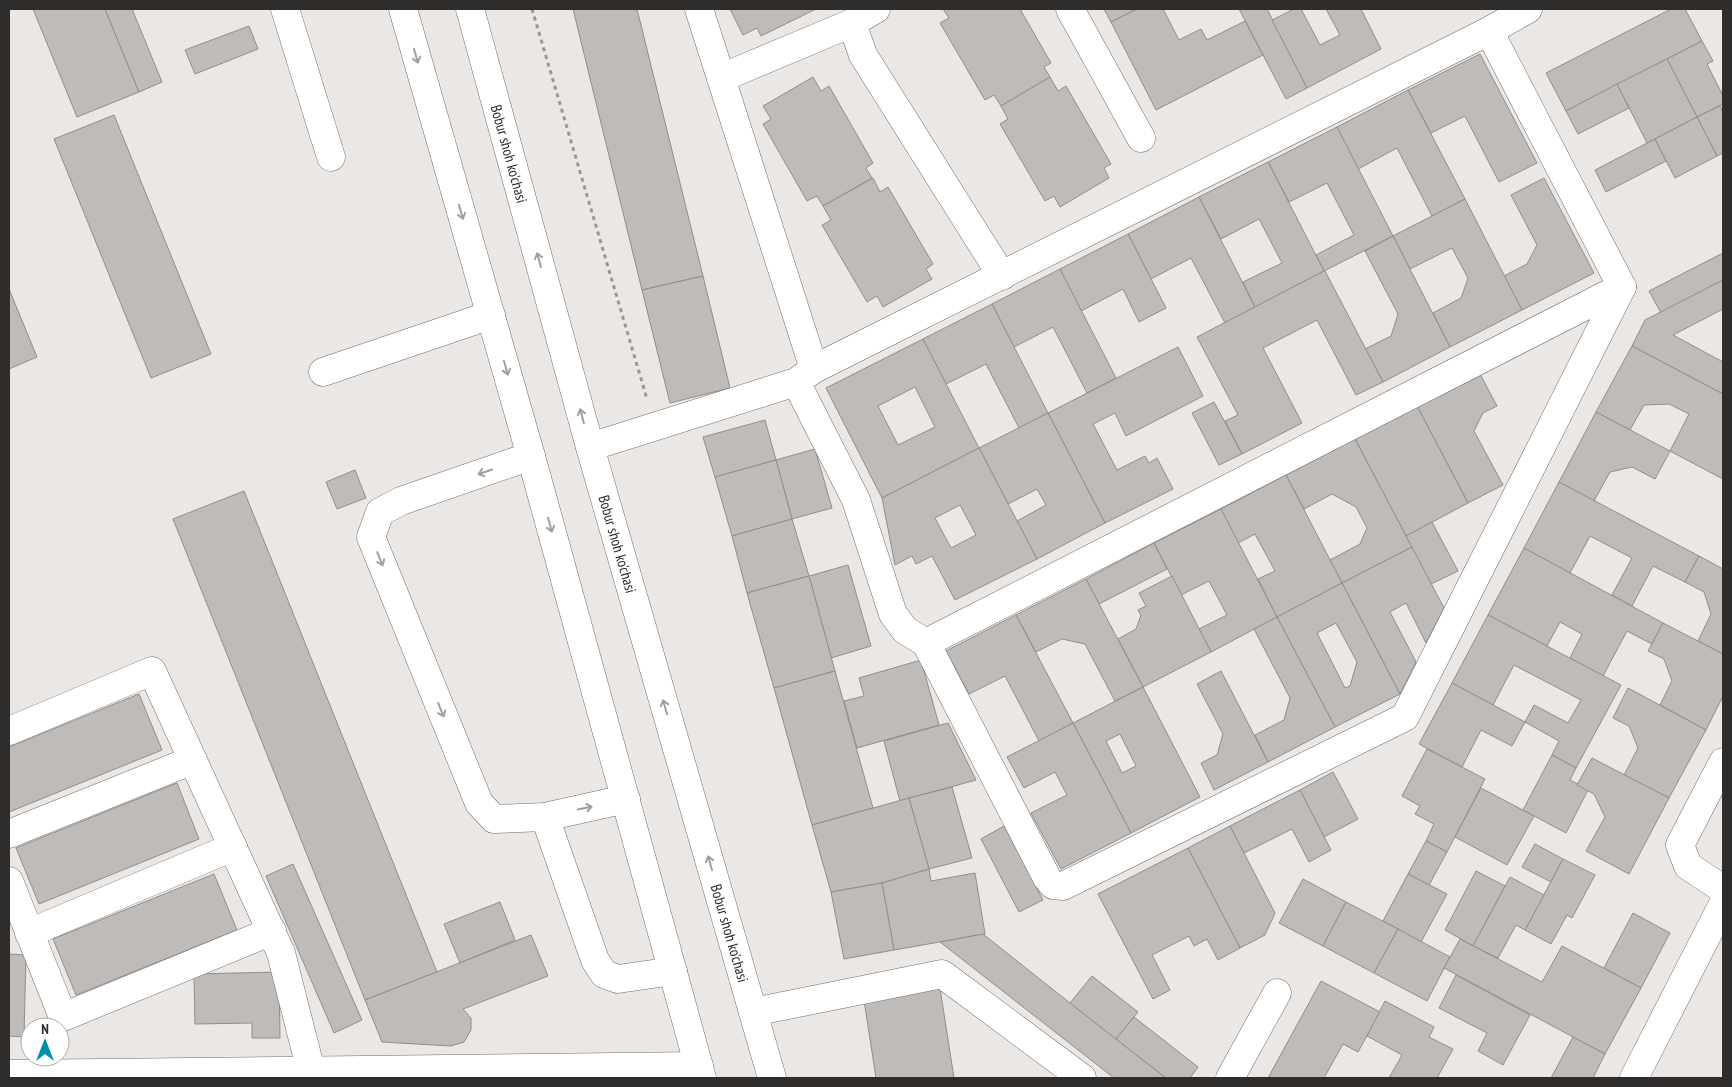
<svg xmlns="http://www.w3.org/2000/svg" width="1732" height="1087" font-family="'PT Sans Narrow',sans-serif">
<rect width="100%" height="100%" fill="#ebe7e5"/>
<!-- building -->
<g fill="#bfbbb9" stroke="#908d8b" fill-rule="evenodd">
<path d="M 33,9 L 105,9 L 139,92 L 77,117 Z"/>
<path d="M 105,9 L 132,9 L 162,82 L 139,92 Z"/>
<path d="M 573,9 L 637,9 L 703,276 L 642,290 Z"/>
<path d="M 730,9 L 816,9 L 761,36 L 757,28 L 743,35 Z"/>
<path d="M 943,9 L 1020,9 L 1051,63 L 1044,67 L 1050,77 L 1001,106 L 994,95 L 985,100 L 940,23 L 949,18 Z"/>
<path d="M 1104,9 L 1137,9 L 1111,22 Z"/>
<path d="M 1137,9 L 1163,9 L 1179,40 L 1201,29 L 1207,40 L 1245,21 L 1263,55 L 1156,110 L 1111,22 Z"/>
<path d="M 1239,9 L 1267,9 L 1307,88 L 1286,99 Z"/>
<path d="M 1294,9 L 1301,9 L 1320,45 L 1340,35 L 1326,9 L 1361,9 L 1381,49 L 1307,88 L 1272,20 Z"/>
<path d="M 1671,9 L 1685,9 L 1702,41 L 1566,111 L 1546,73 Z"/>
<path d="M 249,26 L 258,49 L 195,74 L 185,50 Z"/>
<path d="M 1702,41 L 1713,61 L 1707,64 L 1723,96 L 1723,104 L 1697,117 L 1667,59 Z"/>
<path d="M 1480,54 L 1537,163 L 1499,182 L 1465,116 L 1431,133 L 1408,90 Z"/>
<path d="M 1667,59 L 1697,117 L 1647,143 L 1617,84 Z"/>
<path d="M 813,77 L 821,91 L 829,86 L 873,163 L 866,168 L 872,178 L 823,206 L 817,196 L 807,201 L 763,124 L 771,119 L 763,106 Z"/>
<path d="M 1050,77 L 1058,91 L 1066,86 L 1111,164 L 1104,168 L 1109,178 L 1060,207 L 1054,196 L 1045,201 L 1000,124 L 1008,119 L 1001,106 Z"/>
<path d="M 1617,84 L 1629,108 L 1578,134 L 1566,111 Z"/>
<path d="M 1408,90 L 1465,199 L 1432,216 L 1397,148 L 1358,169 L 1337,127 Z"/>
<path d="M 1720,106 L 1723,112 L 1723,153 L 1717,156 L 1697,117 Z"/>
<path d="M 114,115 L 211,354 L 151,378 L 54,139 Z"/>
<path d="M 1697,117 L 1717,156 L 1675,178 L 1655,139 Z"/>
<path d="M 1337,127 L 1393,236 L 1324,271 L 1316,255 L 1354,235 L 1327,183 L 1289,202 L 1268,162 Z"/>
<path d="M 1655,139 L 1666,161 L 1606,192 L 1595,170 Z"/>
<path d="M 1268,162 L 1324,271 L 1255,307 L 1243,282 L 1282,263 L 1259,219 L 1221,239 L 1199,197 Z"/>
<path d="M 873,178 L 880,192 L 888,187 L 933,264 L 926,269 L 932,279 L 883,307 L 877,296 L 867,302 L 822,225 L 831,220 L 823,206 Z"/>
<path d="M 1544,178 L 1594,273 L 1522,310 L 1504,276 L 1527,264 L 1537,245 L 1511,195 Z"/>
<path d="M 1199,197 L 1255,307 L 1225,323 L 1191,258 L 1151,279 L 1128,234 Z"/>
<path d="M 1465,199 L 1522,310 L 1450,347 L 1433,313 L 1461,298 L 1468,278 L 1452,248 L 1410,269 L 1393,236 Z"/>
<path d="M 1128,234 L 1166,308 L 1139,322 L 1123,289 L 1081,311 L 1060,269 Z"/>
<path d="M 1393,236 L 1450,347 L 1383,382 L 1365,349 L 1391,336 L 1398,314 L 1365,251 Z"/>
<path d="M 1723,253 L 1723,280 L 1661,313 L 1649,291 Z"/>
<path d="M 1060,269 L 1116,378 L 1087,393 L 1053,327 L 1014,347 L 992,304 Z"/>
<path d="M 1324,271 L 1325,271 L 1383,382 L 1356,395 L 1317,320 L 1263,348 L 1302,423 L 1242,454 L 1225,421 L 1238,415 L 1197,337 Z"/>
<path d="M 703,276 L 730,388 L 670,403 L 642,290 Z"/>
<path d="M 1723,280 L 1723,309 L 1673,335 L 1723,362 L 1723,394 L 1632,346 L 1645,320 Z"/>
<path d="M 9,289 L 37,357 L 9,369 Z"/>
<path d="M 992,304 L 1048,413 L 1019,428 L 986,364 L 946,384 L 923,339 Z"/>
<path d="M 923,339 L 979,448 L 882,498 L 826,388 ZM 915,387 L 935,427 L 898,445 L 878,406 Z"/>
<path d="M 1632,346 L 1723,394 L 1723,479 L 1670,451 L 1689,414 L 1669,404 L 1644,405 L 1630,430 L 1596,412 Z"/>
<path d="M 1178,347 L 1203,396 L 1126,436 L 1115,413 L 1093,424 L 1117,470 L 1145,456 L 1149,463 L 1157,458 L 1173,489 L 1105,523 L 1048,413 Z"/>
<path d="M 1480,374 L 1497,406 L 1483,413 L 1474,431 L 1503,485 L 1468,503 L 1417,406 Z"/>
<path d="M 1214,402 L 1242,454 L 1219,465 L 1192,413 Z"/>
<path d="M 1417,406 L 1468,503 L 1406,536 L 1355,439 Z"/>
<path d="M 1596,412 L 1670,451 L 1655,479 L 1632,467 L 1610,472 L 1594,501 L 1559,482 Z"/>
<path d="M 1048,413 L 1105,523 L 1037,559 L 1017,521 L 1046,505 L 1037,489 L 1008,504 L 979,448 Z"/>
<path d="M 765,420 L 776,460 L 715,477 L 703,437 Z"/>
<path d="M 1355,439 L 1412,547 L 1342,583 L 1330,560 L 1360,544 L 1367,528 L 1356,507 L 1332,494 L 1304,509 L 1286,475 Z"/>
<path d="M 979,448 L 1037,559 L 955,600 L 932,556 L 916,564 L 912,556 L 895,565 L 882,498 ZM 960,505 L 976,535 L 951,548 L 935,518 Z"/>
<path d="M 815,449 L 832,508 L 792,519 L 776,460 Z"/>
<path d="M 776,460 L 792,519 L 732,536 L 715,477 Z"/>
<path d="M 355,470 L 366,498 L 337,509 L 326,482 Z"/>
<path d="M 1286,475 L 1342,583 L 1277,617 L 1258,579 L 1275,571 L 1255,534 L 1238,543 L 1221,509 Z"/>
<path d="M 1559,482 L 1699,556 L 1685,582 L 1653,566 L 1632,606 L 1612,595 L 1632,558 L 1590,536 L 1570,573 L 1524,548 Z"/>
<path d="M 244,491 L 437,972 L 365,1000 L 173,519 Z"/>
<path d="M 1221,509 L 1277,617 L 1211,652 L 1199,629 L 1227,615 L 1209,581 L 1181,595 L 1154,543 Z"/>
<path d="M 792,519 L 809,576 L 747,593 L 732,536 Z"/>
<path d="M 1432,522 L 1458,571 L 1431,584 L 1406,536 Z"/>
<path d="M 1154,543 L 1167,569 L 1099,604 L 1086,579 Z"/>
<path d="M 1412,547 L 1444,608 L 1426,643 L 1406,603 L 1390,612 L 1416,662 L 1400,694 L 1342,583 Z"/>
<path d="M 1524,548 L 1663,623 L 1652,644 L 1627,631 L 1603,676 L 1570,658 L 1582,634 L 1560,622 L 1547,646 L 1488,615 Z"/>
<path d="M 1699,556 L 1723,569 L 1723,654 L 1698,641 L 1711,614 L 1704,592 L 1685,582 Z"/>
<path d="M 848,565 L 871,646 L 831,658 L 809,576 Z"/>
<path d="M 809,576 L 835,671 L 774,688 L 747,593 Z"/>
<path d="M 1172,576 L 1211,652 L 1143,687 L 1118,639 L 1136,629 L 1141,615 L 1138,610 L 1146,606 L 1139,593 Z"/>
<path d="M 1086,579 L 1143,687 L 1115,701 L 1085,644 L 1062,639 L 1036,652 L 1016,615 Z"/>
<path d="M 1342,583 L 1400,694 L 1335,727 L 1277,617 ZM 1336,623 L 1357,662 L 1350,686 L 1345,688 L 1317,633 Z"/>
<path d="M 1016,615 L 1073,723 L 1039,741 L 1005,676 L 969,694 L 946,651 Z"/>
<path d="M 1488,615 L 1621,685 L 1576,768 L 1552,755 L 1559,741 L 1525,722 L 1534,705 L 1568,723 L 1581,700 L 1514,665 L 1493,705 L 1452,683 Z"/>
<path d="M 1277,617 L 1335,727 L 1268,762 L 1255,735 L 1284,720 L 1290,698 L 1254,629 Z"/>
<path d="M 1663,623 L 1723,654 L 1723,696 L 1706,730 L 1660,705 L 1672,681 L 1664,659 L 1648,651 Z"/>
<path d="M 921,660 L 939,725 L 857,748 L 844,701 L 864,696 L 859,678 Z"/>
<path d="M 835,671 L 873,808 L 812,825 L 774,688 Z"/>
<path d="M 1221,671 L 1268,762 L 1214,790 L 1201,763 L 1217,755 L 1223,734 L 1197,684 Z"/>
<path d="M 1452,683 L 1525,722 L 1512,746 L 1481,730 L 1462,767 L 1419,744 Z"/>
<path d="M 1143,687 L 1200,797 L 1131,833 L 1073,723 ZM 1120,734 L 1136,766 L 1122,773 L 1106,741 Z"/>
<path d="M 1628,688 L 1706,730 L 1669,798 L 1624,775 L 1638,748 L 1629,726 L 1613,718 Z"/>
<path d="M 139,694 L 162,750 L 9,812 L 9,747 Z"/>
<path d="M 948,723 L 976,780 L 900,801 L 884,741 Z"/>
<path d="M 1073,723 L 1131,833 L 1061,869 L 1031,813 L 1067,795 L 1055,772 L 1024,788 L 1007,757 Z"/>
<path d="M 1427,749 L 1485,779 L 1447,852 L 1426,841 L 1434,824 L 1415,814 L 1420,806 L 1402,796 Z"/>
<path d="M 1552,755 L 1576,768 L 1570,780 L 1588,790 L 1566,833 L 1523,810 Z"/>
<path d="M 1592,758 L 1669,798 L 1629,874 L 1586,851 L 1605,817 L 1594,794 L 1577,785 Z"/>
<path d="M 1333,772 L 1358,819 L 1324,837 L 1300,790 Z"/>
<path d="M 177,783 L 199,839 L 39,904 L 16,848 Z"/>
<path d="M 952,787 L 972,858 L 929,869 L 909,798 Z"/>
<path d="M 1481,788 L 1534,816 L 1507,865 L 1455,837 Z"/>
<path d="M 1300,790 L 1331,850 L 1309,862 L 1292,829 L 1244,853 L 1230,826 Z"/>
<path d="M 909,798 L 929,869 L 882,883 L 831,892 L 812,825 Z"/>
<path d="M 1004,826 L 1043,900 L 1019,912 L 981,839 Z"/>
<path d="M 1230,826 L 1275,913 L 1265,935 L 1240,948 L 1188,848 Z"/>
<path d="M 1426,841 L 1447,852 L 1429,885 L 1408,874 Z"/>
<path d="M 1535,844 L 1563,859 L 1551,882 L 1522,867 Z"/>
<path d="M 1188,848 L 1240,948 L 1218,960 L 1207,939 L 1194,946 L 1189,936 L 1152,955 L 1170,990 L 1153,999 L 1098,894 Z"/>
<path d="M 1563,859 L 1595,875 L 1572,918 L 1567,915 L 1551,944 L 1525,930 Z"/>
<path d="M 293,864 L 362,1020 L 334,1033 L 266,876 Z"/>
<path d="M 929,869 L 931,881 L 975,873 L 985,934 L 894,950 L 882,883 Z"/>
<path d="M 1476,871 L 1505,886 L 1473,946 L 1445,930 Z"/>
<path d="M 214,874 L 237,930 L 76,995 L 53,939 Z"/>
<path d="M 1408,874 L 1447,894 L 1421,942 L 1383,921 Z"/>
<path d="M 1510,877 L 1544,895 L 1525,930 L 1516,925 L 1498,958 L 1473,946 Z"/>
<path d="M 1303,879 L 1346,902 L 1323,946 L 1279,923 Z"/>
<path d="M 882,883 L 894,950 L 844,959 L 831,892 Z"/>
<path d="M 500,902 L 515,940 L 460,963 L 444,924 Z"/>
<path d="M 1346,902 L 1398,929 L 1374,973 L 1323,946 Z"/>
<path d="M 1633,913 L 1670,933 L 1641,988 L 1604,968 Z"/>
<path d="M 1398,929 L 1450,957 L 1427,1001 L 1374,973 Z"/>
<path d="M 983,934 L 1070,1003 L 1166,1078 L 1114,1078 L 940,942 Z"/>
<path d="M 531,935 L 548,976 L 463,1009 L 471,1018 L 471,1030 L 464,1042 L 451,1046 L 382,1042 L 365,1000 Z"/>
<path d="M 1460,939 L 1542,982 L 1562,946 L 1641,988 L 1605,1054 L 1444,968 Z"/>
<path d="M 9,954 L 26,955 L 24,1037 L 9,1036 Z"/>
<path d="M 279,972 L 280,1038 L 252,1038 L 252,1023 L 195,1024 L 194,974 Z"/>
<path d="M 1456,975 L 1530,1015 L 1503,1065 L 1478,1051 L 1487,1033 L 1439,1008 Z"/>
<path d="M 1092,976 L 1138,1012 L 1116,1039 L 1070,1003 Z"/>
<path d="M 1321,981 L 1380,1012 L 1358,1052 L 1343,1044 L 1324,1078 L 1268,1078 Z"/>
<path d="M 940,988 L 954,1078 L 876,1078 L 864,1000 Z"/>
<path d="M 1385,1001 L 1434,1027 L 1429,1037 L 1453,1049 L 1437,1078 L 1389,1078 L 1402,1055 L 1367,1036 Z"/>
<path d="M 1134,1017 L 1198,1067 L 1190,1078 L 1166,1078 L 1116,1039 Z"/>
<path d="M 1573,1037 L 1605,1054 L 1593,1078 L 1551,1078 Z"/>
</g>
<g fill="none" stroke-linecap="round" stroke-linejoin="round">
<!-- minor casing -->
<g stroke="#716d6b" stroke-width="29">
<g id="minor">
<path d="M 285,9 L 331,157"/>
<path d="M 699,9 L 814,369"/>
<path d="M 876,9 L 852,23 L 863,55 L 1002,276"/>
<path d="M 1070,9 L 1141,138"/>
<path d="M 1489,31 L 1528,9"/>
<path d="M 721,78 L 852,23"/>
<path d="M 323,372 L 491,315"/>
<path d="M 796,382 L 856,500 L 893,614 L 905,630 L 926,643 L 1622,287"/>
<path d="M 590,447 L 796,382 L 814,369 L 1489,31 L 1622,287 L 1405,717 L 1063,886 L 1053,885 L 1047,878 L 926,643"/>
<path d="M 531,456 L 401,501 L 380,512 L 371,537 L 479,803 L 494,819 L 545,817 L 626,799"/>
<path d="M 9,731 L 152,671 L 281,953 L 311,1071"/>
<path d="M 1723,762 L 1680,845 L 1688,866 L 1723,889"/>
<path d="M 545,817 L 595,960 L 604,974 L 618,979 L 673,971"/>
<path d="M 9,834 L 193,760"/>
<path d="M 9,881 L 63,1017 L 272,931"/>
<path d="M 29,933 L 233,847"/>
<path d="M 753,1012 L 942,974 L 1082,1078"/>
<path d="M 9,1074 L 699,1066"/>
<path d="M 1230,1078 L 1277,993"/>
<path d="M 1634,1078 L 1723,904"/>
</g>
</g>
<!-- major casing -->
<g stroke="#716d6b" stroke-width="29">
<g id="major">
<path d="M 403,9 L 534,467 L 702,1078"/>
<path id="s1" d="M 470,9 L 590,447 L 772,1078"/>
</g>
</g>
<!-- path -->
<path stroke="#9a9795" stroke-width="3" stroke-dasharray="4 4" stroke-linecap="butt" d="M 532,9 L 647,399"/>
<!-- minor -->
<use href="#minor" stroke="#fff" stroke-width="28"/>
<!-- major -->
<use href="#major" stroke="#fff" stroke-width="28"/>
</g>
<!-- one-way arrows -->
<defs><path id="oneway-shaft" d="M-6 0H5M1.5-3L5.5 0L1.5 3" fill="none" stroke-width="1.6" stroke-linecap="round" stroke-linejoin="round" transform="scale(1.25)"/></defs>
<g stroke="#a1a0a0">
<use href="#oneway-shaft" transform="translate(416 56) rotate(74)"/>
<use href="#oneway-shaft" transform="translate(461 212) rotate(74)"/>
<use href="#oneway-shaft" transform="translate(539 260) rotate(-105)"/>
<use href="#oneway-shaft" transform="translate(506 368) rotate(74)"/>
<use href="#oneway-shaft" transform="translate(582 416) rotate(-105)"/>
<use href="#oneway-shaft" transform="translate(485 472) rotate(161)"/>
<use href="#oneway-shaft" transform="translate(550 525) rotate(75)"/>
<use href="#oneway-shaft" transform="translate(380 559) rotate(68)"/>
<use href="#oneway-shaft" transform="translate(665 707) rotate(-106)"/>
<use href="#oneway-shaft" transform="translate(441 710) rotate(68)"/>
<use href="#oneway-shaft" transform="translate(585 808) rotate(-12)"/>
<use href="#oneway-shaft" transform="translate(710 863) rotate(-106)"/>
</g>
<g text-anchor="middle" dominant-baseline="central" stroke-width="4" stroke-linejoin="round" paint-order="stroke">
<!-- street labels -->
<g font-size="15" fill="#2e2d2c" stroke="#fff">
<text stroke="none"><textPath href="#s1" startOffset="150">Bobur shoh ko'chasi</textPath></text>
<text stroke="none"><textPath href="#s1" startOffset="555">Bobur shoh ko'chasi</textPath></text>
<text stroke="none"><textPath href="#s1" startOffset="960">Bobur shoh ko'chasi</textPath></text>
</g>
</g>
<!-- border -->
<rect width="1732" height="1087" fill="none" stroke="#2e2d2c" stroke-width="20"/>
<!-- north arrow -->
<g transform="translate(45 1042)"><circle r="24" fill="#ffffff" stroke="#ababab"/>
<path d="M0-4L9 19L0 12L-9 19Z" fill="#018eab"/>
<text y="-8" font-size="14" font-weight="bold" text-anchor="middle" fill="#2e2d2c">N</text>
</g>
</svg>
